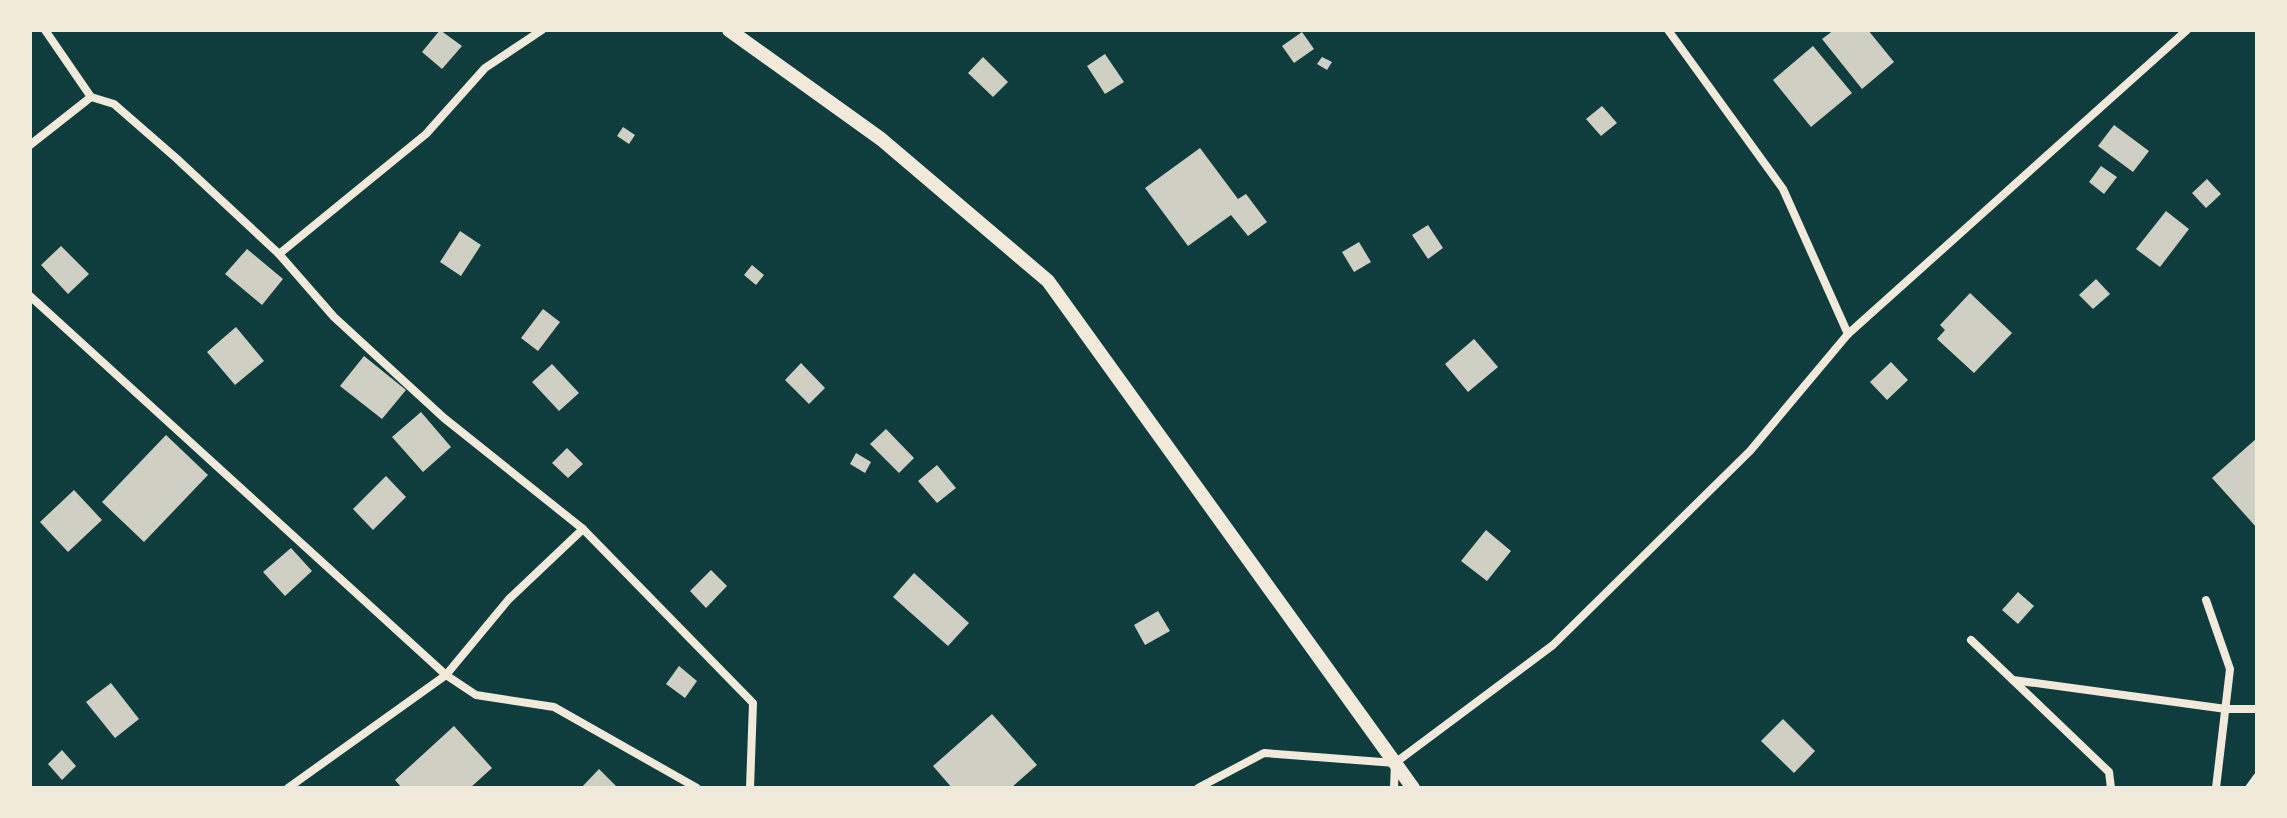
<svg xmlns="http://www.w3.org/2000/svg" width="2287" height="818" font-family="Figtree,sans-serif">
<rect width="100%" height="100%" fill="#0f3d3e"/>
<!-- building -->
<g fill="#cfcfc3">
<path d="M 440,30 L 462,46 L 442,69 L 422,52 Z"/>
<path d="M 1834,30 L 1868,30 L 1894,62 L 1862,89 L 1822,39 Z"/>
<path d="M 1302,32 L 1314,49 L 1294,63 L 1282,46 Z"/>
<path d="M 1813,46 L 1852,93 L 1811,127 L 1773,80 Z"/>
<path d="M 1105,54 L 1124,82 L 1105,94 L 1087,66 Z"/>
<path d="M 983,57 L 1008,82 L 993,97 L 968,73 Z"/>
<path d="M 1322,57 L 1332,62 L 1327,70 L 1317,64 Z"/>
<path d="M 1602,106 L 1617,123 L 1601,136 L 1586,119 Z"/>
<path d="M 2114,125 L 2149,151 L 2133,172 L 2098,146 Z"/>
<path d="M 623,127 L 635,135 L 629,144 L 617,136 Z"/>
<path d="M 1200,148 L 1238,199 L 1246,194 L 1267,222 L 1248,236 L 1231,215 L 1188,246 L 1145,188 Z"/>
<path d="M 2101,166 L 2117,177 L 2104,194 L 2089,182 Z"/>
<path d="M 2207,179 L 2221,194 L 2206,208 L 2192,193 Z"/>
<path d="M 2166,211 L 2189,229 L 2160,267 L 2136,249 Z"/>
<path d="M 1428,225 L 1443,248 L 1428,259 L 1412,235 Z"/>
<path d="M 460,231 L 481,245 L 461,276 L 440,262 Z"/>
<path d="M 1359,242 L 1371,262 L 1354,272 L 1342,252 Z"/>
<path d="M 61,246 L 89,274 L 68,294 L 41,265 Z"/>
<path d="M 247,249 L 283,279 L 262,305 L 225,274 Z"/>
<path d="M 752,265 L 764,275 L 756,285 L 744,275 Z"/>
<path d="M 2096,279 L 2110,294 L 2093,309 L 2079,295 Z"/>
<path d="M 1970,293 L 2012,333 L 1974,373 L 1937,339 L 1945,330 L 1940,325 Z"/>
<path d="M 543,309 L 560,322 L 538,351 L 521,338 Z"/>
<path d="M 236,327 L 264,361 L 235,385 L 207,352 Z"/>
<path d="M 1474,339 L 1498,367 L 1468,392 L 1445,364 Z"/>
<path d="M 364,356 L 406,390 L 382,419 L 340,386 Z"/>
<path d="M 1891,362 L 1908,380 L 1887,400 L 1870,382 Z"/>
<path d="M 801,363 L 825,388 L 809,404 L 785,380 Z"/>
<path d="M 552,364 L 579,393 L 559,411 L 532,382 Z"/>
<path d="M 421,412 L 451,447 L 423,472 L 392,437 Z"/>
<path d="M 886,429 L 914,458 L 899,473 L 870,444 Z"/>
<path d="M 166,435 L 208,475 L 144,542 L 102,502 Z"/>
<path d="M 2257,438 L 2257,528 L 2212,478 Z"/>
<path d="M 567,448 L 583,464 L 568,478 L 552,463 Z"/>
<path d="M 856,453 L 871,462 L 865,473 L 850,464 Z"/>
<path d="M 937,465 L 956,488 L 937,503 L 918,481 Z"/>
<path d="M 386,476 L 406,497 L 373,530 L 353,509 Z"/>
<path d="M 74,490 L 102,520 L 68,552 L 40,522 Z"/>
<path d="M 1486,530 L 1511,551 L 1487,581 L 1461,561 Z"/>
<path d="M 291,548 L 312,571 L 285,596 L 263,572 Z"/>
<path d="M 711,570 L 727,586 L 706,608 L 690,591 Z"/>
<path d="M 914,573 L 969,623 L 948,646 L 893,597 Z"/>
<path d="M 2018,592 L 2034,606 L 2018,624 L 2002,610 Z"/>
<path d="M 1158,611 L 1170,631 L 1145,645 L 1134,625 Z"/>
<path d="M 679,666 L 697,681 L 685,698 L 666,684 Z"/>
<path d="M 111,683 L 139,719 L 115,738 L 86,702 Z"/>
<path d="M 992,714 L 1037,765 L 1011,788 L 952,788 L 933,766 Z"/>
<path d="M 1783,719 L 1815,751 L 1794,773 L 1761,741 Z"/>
<path d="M 454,726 L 492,768 L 470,788 L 402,788 L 395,780 Z"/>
<path d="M 62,750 L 76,766 L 62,780 L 48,764 Z"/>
<path d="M 599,769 L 618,788 L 581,788 Z"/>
</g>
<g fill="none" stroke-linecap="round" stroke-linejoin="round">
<!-- minor -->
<g stroke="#f1e9da" stroke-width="8">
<path d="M 45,30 L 91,97 L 114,104 L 176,158 L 279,254 L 334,317 L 444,418 L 583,529"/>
<path d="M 1668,30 L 1783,189 L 1848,334"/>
<path d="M 30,145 L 91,97"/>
<path d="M 279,254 L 426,134 L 485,68 L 542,30"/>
<path d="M 30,296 L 446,675 L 476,695 L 554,707 L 697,788"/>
<path d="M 2206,600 L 2230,669 L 2216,788"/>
<path d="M 1971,640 L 2109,772 L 2111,788"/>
<path d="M 2013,680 L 2226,709 L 2257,709"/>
<path d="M 288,788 L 446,675 L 509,599 L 583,529 L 753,703 L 750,788"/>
<path d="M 1198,788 L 1264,753 L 1395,763 L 1553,645 L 1750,451 L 1848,334 L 2187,30"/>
<path d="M 1394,788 L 1395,763"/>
<path d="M 2249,788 L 2257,777"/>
</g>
<!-- tertiary -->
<path stroke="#f1e9da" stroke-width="14" d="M 729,30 L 881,139 L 1048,281 L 1413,788"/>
</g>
<!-- border -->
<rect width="2287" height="818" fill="none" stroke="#f1e9da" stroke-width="64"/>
</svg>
